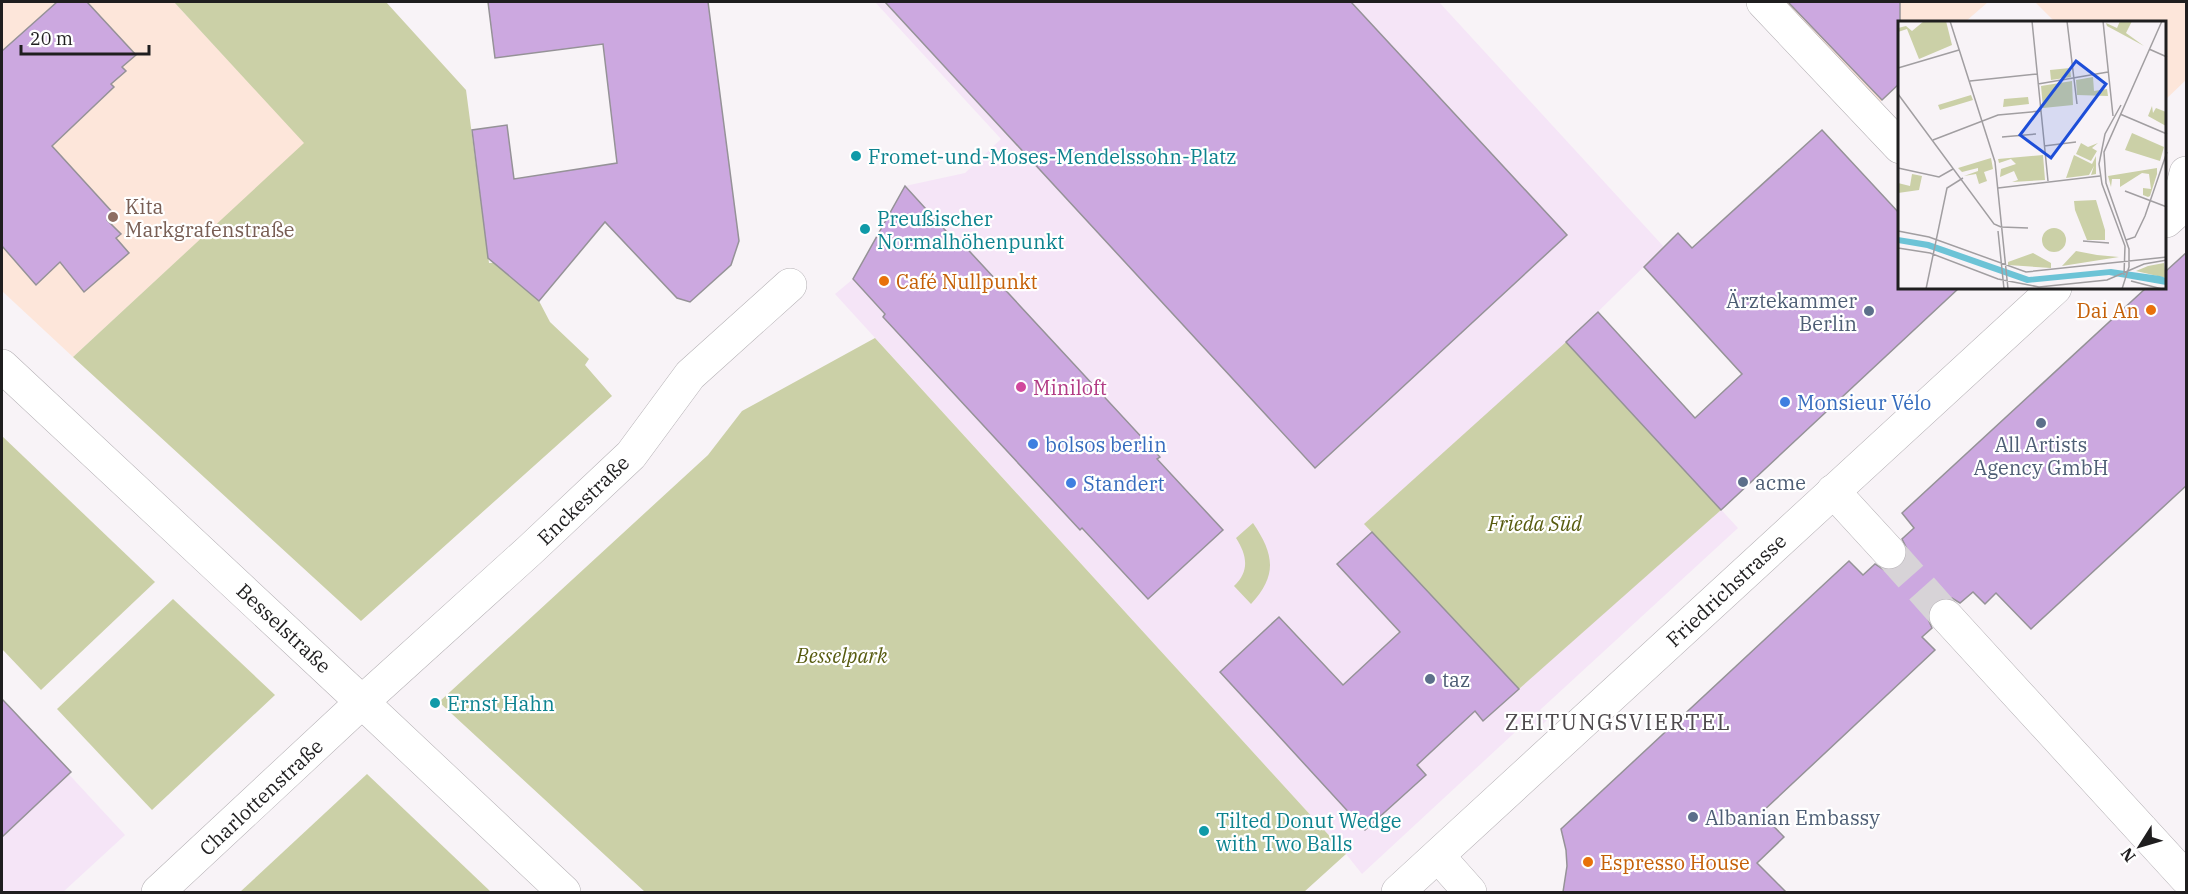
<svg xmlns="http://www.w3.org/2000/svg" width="2188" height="894" font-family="'IBM Plex Serif',serif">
<rect width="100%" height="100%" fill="#f8f3f7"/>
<!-- commercial -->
<g fill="#f5e5f7">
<path d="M 875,2 L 1439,2 L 1664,247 L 1567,342 L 1738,528 L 1540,710 L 1547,720 L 1541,726 L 1534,731 L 1525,723 L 1362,874 L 1346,854 L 835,294 L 853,279 L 905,186 L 965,173 L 1001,139 Z"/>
<path d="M 2,702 L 125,835 L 63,892 L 2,892 Z"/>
</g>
<!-- education -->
<g fill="#fde6da">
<path d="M 2,2 L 174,2 L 305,143 L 73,357 L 2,291 Z"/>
<path d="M 1785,2 L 1988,2 L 1965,22 L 1900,22 L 1900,83 L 1880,102 Z"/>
<path d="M 2035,2 L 2186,2 L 2186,80 L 2166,99 L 2166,22 L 2055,22 Z"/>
</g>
<!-- green -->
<g fill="#cbd0a7">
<path d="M 174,2 L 386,2 L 466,90 L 489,263 L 494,263 L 539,301 L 550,322 L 589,359 L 585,365 L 612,396 L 361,621 L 73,357 L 304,143 Z"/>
<path d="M 875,338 L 1346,854 L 1304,892 L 645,892 L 439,702 L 708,455 L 742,411 Z"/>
<path d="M 1566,342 L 1721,510 L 1519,689 L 1364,524 Z"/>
<path d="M 2,436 L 155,582 L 41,690 L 2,649 Z"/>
<path d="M 1253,523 C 1274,554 1278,575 1251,604 L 1234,586 C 1250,571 1247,555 1236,538 Z"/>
<path d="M 173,599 L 275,695 L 152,810 L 57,709 Z"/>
<path d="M 367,774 L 491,892 L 240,892 Z"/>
</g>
<!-- building -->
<g fill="#cca8e0" stroke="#959297" stroke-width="1.5">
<path d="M 57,2 L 87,2 L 136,55 L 122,67 L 126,71 L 111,84 L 114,87 L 52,146 L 114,214 L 107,220 L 121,234 L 116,238 L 129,253 L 84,292 L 60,262 L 36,285 L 2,246 L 2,51 Z"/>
<path d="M 488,2 L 708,2 L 739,241 L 731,265 L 690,302 L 677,298 L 605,222 L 539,301 L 488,258 L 472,130 L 507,125 L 514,179 L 617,163 L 603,44 L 495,58 Z"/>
<path d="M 885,2 L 1351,2 L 1567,235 L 1315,468 Z"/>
<path d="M 1788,2 L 1900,2 L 1900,83 L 1882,100 Z"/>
<path d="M 1822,130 L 1900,214 L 1900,288 L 1959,288 L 1721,510 L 1566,342 L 1598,312 L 1695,418 L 1742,374 L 1644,267 L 1678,233 L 1692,248 Z"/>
<path d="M 905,186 L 956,242 L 959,240 L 1160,457 L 1157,459 L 1223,530 L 1148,599 L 1082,528 L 1080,530 L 883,317 L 885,314 L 853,279 Z"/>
<path d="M 2187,252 L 2187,485 L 2031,629 L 1996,593 L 1985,604 L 1973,592 L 1960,603 L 1952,598 L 1943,598 L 1933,603 L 1928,611 L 1928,619 L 1932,628 L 1922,637 L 1935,650 L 1761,813 L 1784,837 L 1757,863 L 1786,892 L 1563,892 L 1567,866 L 1566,850 L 1561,829 L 1849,561 L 1863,575 L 1875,564 L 1884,570 L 1894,570 L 1902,565 L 1907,557 L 1907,549 L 1902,539 L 1914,528 L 1902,513 L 2146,288 L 2166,288 L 2166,271 Z"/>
<path d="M 1372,532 L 1519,689 L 1483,721 L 1475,711 L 1417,765 L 1426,775 L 1365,830 L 1220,672 L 1279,617 L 1343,685 L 1400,632 L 1337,564 Z"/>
<path d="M 2,699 L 71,772 L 2,837 Z"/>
</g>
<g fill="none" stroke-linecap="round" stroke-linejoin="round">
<!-- street-tunnel -->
<path stroke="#d7d3d7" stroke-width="33" stroke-dasharray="33 16" stroke-linecap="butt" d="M 1889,552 L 1946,616"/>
<!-- street casing -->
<g stroke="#b5b1b5" stroke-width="34">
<g id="street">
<path d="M 1763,2 L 1900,147"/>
<path d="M 2166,221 L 2176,212 L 2186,173"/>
<path d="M 2,366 L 362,702 L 564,892"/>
<path d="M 1833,491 L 1889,552"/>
<path d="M 1946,616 L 2186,878"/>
<path d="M 1438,856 L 1470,892"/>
<path d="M 158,892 L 362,702 L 530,550 L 631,455 L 690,375 L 790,285"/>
<path d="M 1398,892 L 2055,288"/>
</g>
</g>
<!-- street -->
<use href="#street" stroke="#fff" stroke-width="33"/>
</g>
<!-- markers -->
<g fill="#0f9aa8" stroke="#fff" stroke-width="2">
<circle cx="856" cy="156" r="6"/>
<circle cx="865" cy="229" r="6"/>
<circle cx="435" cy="703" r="6"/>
<circle cx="1204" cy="831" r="6"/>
</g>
<circle fill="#8d6e63" stroke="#fff" stroke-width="2" cx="113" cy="217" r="6"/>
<g fill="#e8710a" stroke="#fff" stroke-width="2">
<circle cx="884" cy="281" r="6"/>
<circle cx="2151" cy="310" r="6"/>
<circle cx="1588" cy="862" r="6"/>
</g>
<g fill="#5c6f8a" stroke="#fff" stroke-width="2">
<circle cx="1869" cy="311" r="6"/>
<circle cx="2041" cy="423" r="6"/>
<circle cx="1743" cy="482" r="6"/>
<circle cx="1430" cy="679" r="6"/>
<circle cx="1693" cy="817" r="6"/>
</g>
<circle fill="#d1479c" stroke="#fff" stroke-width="2" cx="1021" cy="387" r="6"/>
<g fill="#3f7fe0" stroke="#fff" stroke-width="2">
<circle cx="1785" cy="402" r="6"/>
<circle cx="1033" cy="444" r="6"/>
<circle cx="1071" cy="483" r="6"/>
</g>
<g text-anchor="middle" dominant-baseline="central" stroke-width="4.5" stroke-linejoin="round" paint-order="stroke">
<!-- culture labels -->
<g font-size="20" fill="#0d838f" stroke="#fff" text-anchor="start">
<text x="868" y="156">Fromet-und-Moses-Mendelssohn-Platz</text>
<text x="877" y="218">Preußischer<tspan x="877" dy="23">Normalhöhenpunkt</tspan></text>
<text x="447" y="703">Ernst Hahn</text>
<text x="1216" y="820">Tilted Donut Wedge<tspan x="1216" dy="23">with Two Balls</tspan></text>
</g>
<!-- education labels -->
<g font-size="20" fill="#785e54" stroke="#fff" text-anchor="start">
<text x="125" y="206">Kita<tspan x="125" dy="23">Markgrafenstraße</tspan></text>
</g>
<!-- food labels -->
<g font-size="20" fill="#c56008" stroke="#fff" text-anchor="start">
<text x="896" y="281">Café Nullpunkt</text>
<text x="2139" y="310" text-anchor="end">Dai An</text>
<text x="1600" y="862">Espresso House</text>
</g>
<!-- service labels -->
<g font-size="20" fill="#4e5e75" stroke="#fff" text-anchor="start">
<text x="1857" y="300" text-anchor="end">Ärztekammer<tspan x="1857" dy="23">Berlin</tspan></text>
<text x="2041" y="444" text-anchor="middle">All Artists<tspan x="2041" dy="23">Agency GmbH</tspan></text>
<text x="1755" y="482">acme</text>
<text x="1442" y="679">taz</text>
<text x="1705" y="817">Albanian Embassy</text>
</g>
<!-- hotel labels -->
<g font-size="20" fill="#b23c85" stroke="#fff" text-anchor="start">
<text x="1033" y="387">Miniloft</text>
</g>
<!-- shop labels -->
<g font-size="20" fill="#366cbe" stroke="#fff" text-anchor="start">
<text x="1797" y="402">Monsieur Vélo</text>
<text x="1045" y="444">bolsos berlin</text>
<text x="1083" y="483">Standert</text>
</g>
<!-- street labels -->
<g font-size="20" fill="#1f1e1f" stroke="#fff">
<text transform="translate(583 500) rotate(-44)">Enckestraße</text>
<text transform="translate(1726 590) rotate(-43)">Friedrichstrasse</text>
<text transform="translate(284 628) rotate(43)">Besselstraße</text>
<text transform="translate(261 797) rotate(-43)">Charlottenstraße</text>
</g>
<!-- park labels -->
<g font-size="20" font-style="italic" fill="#575b0f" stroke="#fff">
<text x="1535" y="523">Frieda Süd</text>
<text x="842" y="655">Besselpark</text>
</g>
<!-- quarter labels -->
<g font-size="22" letter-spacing="1.5" fill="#4e4a4d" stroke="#fff">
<text x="1618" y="721">ZEITUNGSVIERTEL</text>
</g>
</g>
<!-- overview -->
<g transform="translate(1898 21)">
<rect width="268" height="268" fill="#f8f3f7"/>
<path d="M 26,0 L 48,0 L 54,24 L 21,38 L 9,8 L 0,11 L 0,7 L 8,5 L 14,10 ZM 222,0 L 234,0 L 228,12 L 246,25 L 209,5 L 208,2 L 219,7 ZM 172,47 L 173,56 L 153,59 L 152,49 ZM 195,56 L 196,70 L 209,68 L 210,75 L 179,74 L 178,59 ZM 174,60 L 175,84 L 145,87 L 143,65 ZM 73,74 L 75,79 L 42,89 L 40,84 ZM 130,76 L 131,83 L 105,86 L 106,78 ZM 254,85 L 255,92 L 258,87 L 268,91 L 268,105 L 250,95 ZM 234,112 L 266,126 L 262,140 L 227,129 ZM 183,122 L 190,126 L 200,122 L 194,127 L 199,130 L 193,140 L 178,133 ZM 145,134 L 147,159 L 114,161 L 120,159 L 116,150 L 102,156 L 103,148 L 118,143 L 113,138 L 101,142 L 100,138 ZM 176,134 L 194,143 L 198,135 L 198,153 L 193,154 L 196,145 L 191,154 L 168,157 ZM 93,137 L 95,148 L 86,151 L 89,160 L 81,163 L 78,153 L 66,155 L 80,150 L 80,147 L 64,151 L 60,147 ZM 259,147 L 259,153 L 252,175 L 250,176 L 245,174 L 245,167 L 253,168 L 251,153 L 244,152 L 222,166 L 222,158 L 214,158 L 213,166 L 210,155 ZM 14,153 L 24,155 L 21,169 L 0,172 L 0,162 L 12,165 ZM 198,179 L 207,209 L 207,219 L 189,219 L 177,189 L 176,180 ZM144 219a12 12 0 1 1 24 0a12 12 0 1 1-24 0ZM 178,230 L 199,234 L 221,236 L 164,245 ZM 135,232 L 153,242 L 153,247 L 110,244 L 110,241 ZM 266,242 L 268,257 L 238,250 L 250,245 Z" fill="#cbd0a7"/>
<path d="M 0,216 L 31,221 L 131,256 L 213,248 L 262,255 L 268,257 L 268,264 L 211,254 L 129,262 L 29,227 L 0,222 Z" fill="#6cc3d6"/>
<path fill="none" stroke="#a19ea1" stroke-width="1.5" d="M 52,0 L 97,141 L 110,268M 134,0 L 150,160M 169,0 L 179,83M 205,0 L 215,95M 251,28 L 269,36M 0,47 L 61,29M 72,60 L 139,53M 140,63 L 210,51M 0,73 L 96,203 L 103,206M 223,84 L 207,113 L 201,143 L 204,163 L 227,225 L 226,254M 222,93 L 269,113M 104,116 L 138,113M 35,119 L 100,94 L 143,90M 146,125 L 178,121M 0,147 L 41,156 L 55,148M 100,167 L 202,155M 227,170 L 269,186M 103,206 L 130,207M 0,210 L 31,216 L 128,251 L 269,236M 100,210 L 106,268M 228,219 L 237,216 L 247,195 L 269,131M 185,220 L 211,222M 0,227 L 32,232 L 100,258 L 141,266 L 209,259 L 246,243 L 269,239M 233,260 L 264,268M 28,268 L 49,167 L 65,157M 224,268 L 231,246 L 231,228 L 208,162 L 206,131 L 264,0"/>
<path fill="#1d4ed8" fill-opacity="0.15" stroke="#1d4ed8" stroke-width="3" d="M 178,40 L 208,63 L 153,137 L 122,114 Z"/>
<rect width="268" height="268" fill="none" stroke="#1f1e1f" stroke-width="3"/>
</g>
<!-- border -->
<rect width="2188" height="894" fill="none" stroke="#1f1e1f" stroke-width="6"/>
<!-- north arrow -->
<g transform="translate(2140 846) rotate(233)" stroke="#ffffff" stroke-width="4.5" paint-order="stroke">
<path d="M0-4.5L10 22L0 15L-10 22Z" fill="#1f1e1f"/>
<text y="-9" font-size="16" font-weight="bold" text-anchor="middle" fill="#1f1e1f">N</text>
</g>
<!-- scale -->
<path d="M21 45v9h128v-9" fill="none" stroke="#1f1e1f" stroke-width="3"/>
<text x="30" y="45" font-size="18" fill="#1f1e1f" stroke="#ffffff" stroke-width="4.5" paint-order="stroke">20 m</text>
</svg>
